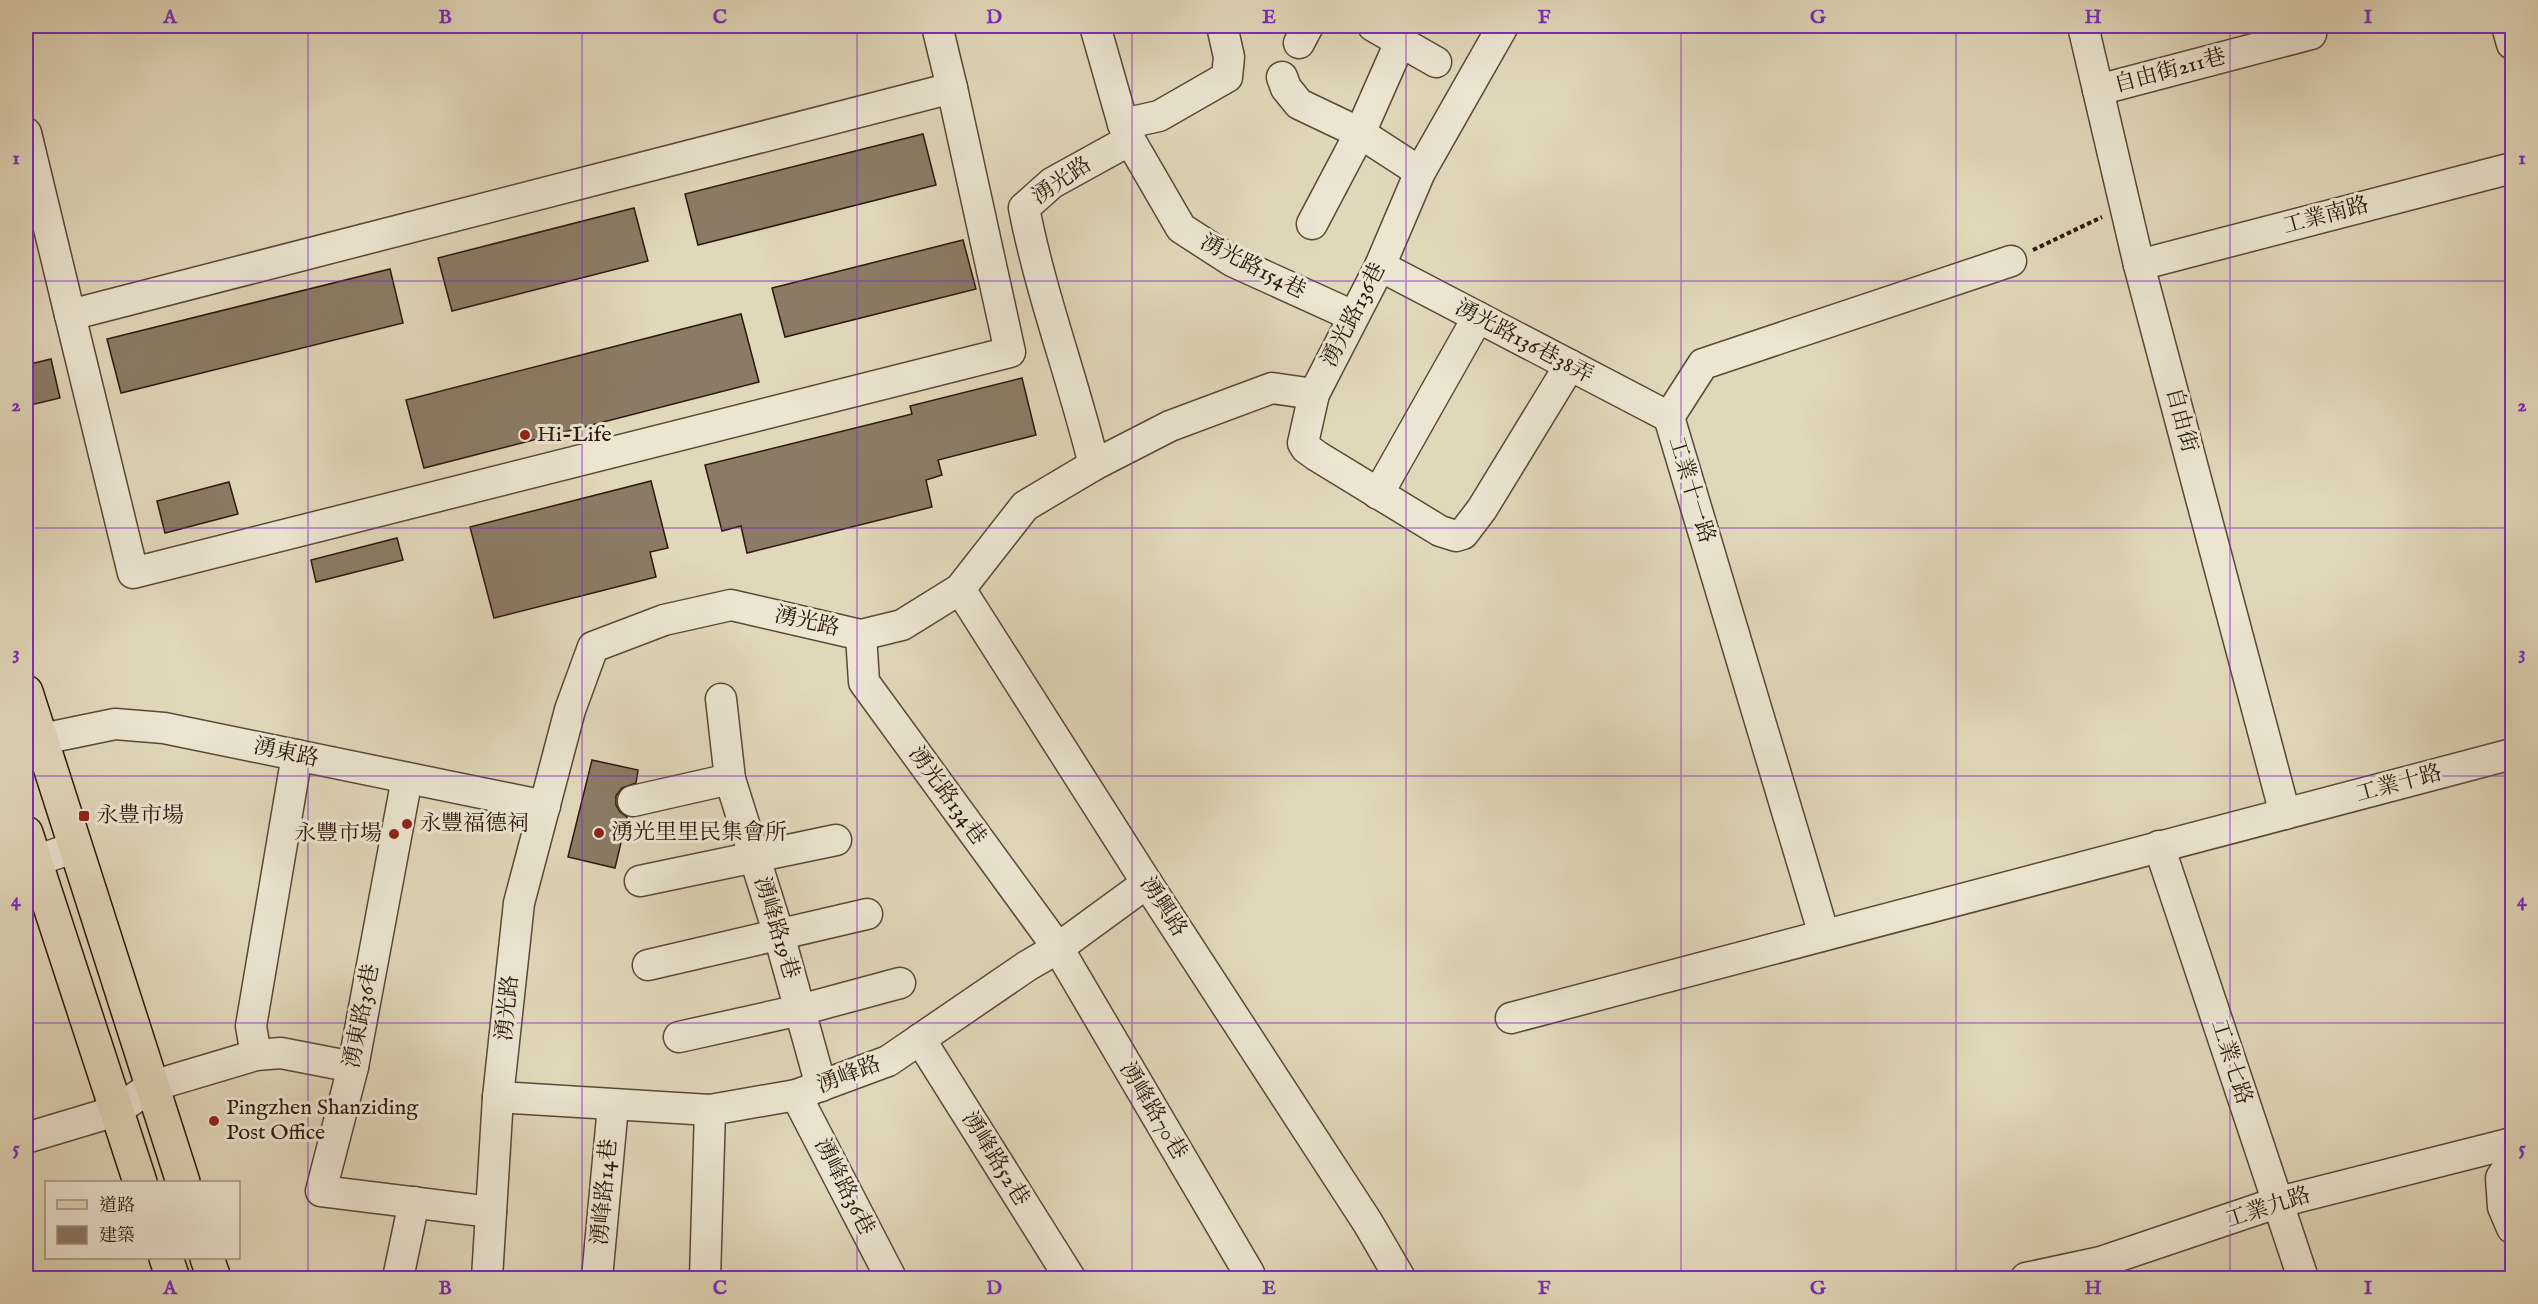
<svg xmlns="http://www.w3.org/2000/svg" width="2538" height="1304" font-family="'IM FELL English','Noto Serif TC',serif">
<rect width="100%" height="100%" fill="#e1d7b9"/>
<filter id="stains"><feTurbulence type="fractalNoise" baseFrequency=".00333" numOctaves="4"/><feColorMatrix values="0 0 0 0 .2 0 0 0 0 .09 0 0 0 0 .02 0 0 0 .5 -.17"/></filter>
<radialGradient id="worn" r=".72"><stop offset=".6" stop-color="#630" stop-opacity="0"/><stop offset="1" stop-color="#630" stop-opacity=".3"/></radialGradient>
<!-- building -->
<g fill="#8b7b66" stroke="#2d180d" stroke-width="1.5">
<path d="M 923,134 L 936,185 L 698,245 L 685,194 Z"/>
<path d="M 634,208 L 648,261 L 452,311 L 438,258 Z"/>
<path d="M 963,240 L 976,289 L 785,337 L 772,288 Z"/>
<path d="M 390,269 L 403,323 L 121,393 L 107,339 Z"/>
<path d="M 741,314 L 759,382 L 424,468 L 406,400 Z"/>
<path d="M 51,359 L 60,398 L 26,406 L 26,365 Z"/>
<path d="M 1022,378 L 1036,435 L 938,460 L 942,475 L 926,480 L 932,507 L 747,553 L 741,526 L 722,531 L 705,465 L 912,414 L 910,406 Z"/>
<path d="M 651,481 L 668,548 L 650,552 L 656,577 L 494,618 L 470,527 Z"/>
<path d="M 229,482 L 238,514 L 165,533 L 157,501 Z"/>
<path d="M 397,538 L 403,560 L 316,582 L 311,560 Z"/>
<path d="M 592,760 L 638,770 L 636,783 L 622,788 L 616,796 L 616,805 L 620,812 L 627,817 L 615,868 L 568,857 Z"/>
</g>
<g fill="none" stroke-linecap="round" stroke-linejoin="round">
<!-- minor casing -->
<g stroke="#5a4838" stroke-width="33">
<g id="minor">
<path d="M 1373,26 L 1436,62"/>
<path d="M 2083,26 L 2139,265 L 2285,814"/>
<path d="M 2507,26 L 2512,44"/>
<path d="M 1299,43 L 1308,26"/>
<path d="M 1282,77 L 1286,88 L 1299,104 L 1360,133 L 1420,172"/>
<path d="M 2098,90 L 2311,34"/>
<path d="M 1123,124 L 1159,116 L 1227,77 L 1229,57 L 1222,26"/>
<path d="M 26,133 L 70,315 L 952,88 L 937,26"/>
<path d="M 1130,140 L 1181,228 L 1232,261 L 1353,316"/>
<path d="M 1312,224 L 1360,133 L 1401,40"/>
<path d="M 2139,265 L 2512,168"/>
<path d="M 1380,266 L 1669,417"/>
<path d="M 70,315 L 133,573 L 1010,352 L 952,88"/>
<path d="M 1314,394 L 1303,443 L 1306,448 L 1317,456 L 1440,531 L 1456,536 L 1463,534 L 1482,509 L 1570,365"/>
<path d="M 1094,465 L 1170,426 L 1272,388 L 1314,394 L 1380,266 L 1420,172 L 1503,26"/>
<path d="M 1378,494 L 1478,317"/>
<path d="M 960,589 L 1147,883 L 1368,1223 L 1400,1278"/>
<path d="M 861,635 L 864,682 L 1058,948 L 1249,1273"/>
<path d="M 721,699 L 730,779 L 779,935 L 821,1086"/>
<path d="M 26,740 L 42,739 L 115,724 L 164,728 L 545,806"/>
<path d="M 407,778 L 353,1067 L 321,1191 L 491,1212"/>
<path d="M 633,801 L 730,779"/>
<path d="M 2159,846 L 2303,1278"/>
<path d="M 26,864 L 76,847"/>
<path d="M 640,881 L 836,840"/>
<path d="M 1824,935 L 1669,417 L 1703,364 L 2011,261"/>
<path d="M 648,965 L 867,914"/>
<path d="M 1511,1018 L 2512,754"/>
<path d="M 679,1037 L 800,1010 L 900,983"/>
<path d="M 920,1039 L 1070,1278"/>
<path d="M 256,1055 L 251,1026 L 297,755"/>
<path d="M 796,1095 L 891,1278"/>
<path d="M 498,1097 L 710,1110 L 796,1095 L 888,1061 L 1027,966 L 1058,948 L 1147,883"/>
<path d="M 26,1138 L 116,1111 L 152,1086 L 256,1055 L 281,1053 L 353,1067"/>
<path d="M 2512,1161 L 2501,1178 L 2503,1207 L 2512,1228"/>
<path d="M 398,1278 L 414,1202"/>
<path d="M 487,1278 L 498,1097 L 519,903 L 570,710 L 593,647 L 664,620 L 731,605 L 861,635 L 902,625 L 960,589 L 1025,506 L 1094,465 C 1073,379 1041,295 1024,208 L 1052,183 L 1130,140 L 1123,124 L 1095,26"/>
<path d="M 597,1278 L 613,1106"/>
<path d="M 705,1278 L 710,1110"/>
<path d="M 2026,1278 L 2101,1262 L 2279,1202 L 2512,1143"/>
</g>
</g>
<!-- major casing -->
<g stroke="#2d180d" stroke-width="36">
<g id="major">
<path d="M 26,692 L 183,1182"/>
<path d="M 26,833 L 140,1182"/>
<path d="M 166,1258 L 173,1278"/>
<path d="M 207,1258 L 214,1278"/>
</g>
</g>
<!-- path -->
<path stroke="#2d180d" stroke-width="4" stroke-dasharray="4.5 3" stroke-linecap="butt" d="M 2033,250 L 2102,217"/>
<!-- minor -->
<use href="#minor" stroke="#ece5d2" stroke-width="30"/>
<!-- major -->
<use href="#major" stroke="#e1d7b9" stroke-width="33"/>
</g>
<!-- grid -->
<path fill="none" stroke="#7b2cbf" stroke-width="1.5" stroke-opacity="0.55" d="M 308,26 L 308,1278M 582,26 L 582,1278M 857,26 L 857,1278M 1132,26 L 1132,1278M 1406,26 L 1406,1278M 1681,26 L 1681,1278M 1956,26 L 1956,1278M 2230,26 L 2230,1278M 26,281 L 2512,281M 26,528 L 2512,528M 26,776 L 2512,776M 26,1023 L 2512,1023"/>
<!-- markers -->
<g fill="#8f2418" stroke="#ece5d2" stroke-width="2">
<circle cx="525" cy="435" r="6"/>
<rect x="78" y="810" width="12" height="12" rx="3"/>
<circle cx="407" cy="824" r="6"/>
<circle cx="599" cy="833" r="6"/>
<circle cx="394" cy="834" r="6"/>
<circle cx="214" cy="1121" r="6"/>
</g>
<g text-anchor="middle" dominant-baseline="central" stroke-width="6" stroke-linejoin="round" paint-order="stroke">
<!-- street labels -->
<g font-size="22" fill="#2d180d" stroke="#ece5d2">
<text transform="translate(2170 71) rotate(-15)">自由街211巷</text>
<text transform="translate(1062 181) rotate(-34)">湧光路</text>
<text transform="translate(2326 216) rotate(-15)">工業南路</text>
<text transform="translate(1253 267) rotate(27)">湧光路154巷</text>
<text transform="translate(1354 315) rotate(-63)">湧光路136巷</text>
<text transform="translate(1524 342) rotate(28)">湧光路136巷38弄</text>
<text transform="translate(2181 420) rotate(75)">自由街</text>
<text transform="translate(1691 490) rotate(73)">工業十一路</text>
<text transform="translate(807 622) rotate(13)">湧光路</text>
<text transform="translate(286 753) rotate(12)">湧東路</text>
<text transform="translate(2399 784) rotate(-15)">工業十路</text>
<text transform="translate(947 796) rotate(54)">湧光路134巷</text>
<text transform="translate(1163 907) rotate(57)">湧興路</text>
<text transform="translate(776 928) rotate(73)">湧峰路19巷</text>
<text transform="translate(508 1008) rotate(-84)">湧光路</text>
<text transform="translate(362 1016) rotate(-79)">湧東路36巷</text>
<text transform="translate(2231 1062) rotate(72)">工業七路</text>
<text transform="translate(849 1075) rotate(-21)">湧峰路</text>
<text transform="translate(1153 1111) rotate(59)">湧峰路70巷</text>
<text transform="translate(995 1159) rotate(58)">湧峰路52巷</text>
<text transform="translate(844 1187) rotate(63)">湧峰路36巷</text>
<text transform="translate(605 1192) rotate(-85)">湧峰路14巷</text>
<text transform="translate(2268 1208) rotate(-18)">工業九路</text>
</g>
<!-- poi labels -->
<g font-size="22" fill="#2d180d" stroke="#ece5d2" text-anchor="start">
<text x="537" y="435">Hi-Life</text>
<text x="96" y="816">永豊市場</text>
<text x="419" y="824">永豐福德祠</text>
<text x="611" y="833">湧光里里民集會所</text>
<text x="382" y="834" text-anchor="end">永豐市場</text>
<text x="226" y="1108">Pingzhen Shanziding<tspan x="226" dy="25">Post Office</tspan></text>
</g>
</g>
<!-- margin -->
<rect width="2538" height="1304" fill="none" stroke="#e1d7b9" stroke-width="66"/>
<!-- legend -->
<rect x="45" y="1181" width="195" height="78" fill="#ece5d2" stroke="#a09383" stroke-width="1.5"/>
<rect x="57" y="1200" width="30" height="9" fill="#e1d7b9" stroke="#a09383" stroke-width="1.5"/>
<text x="99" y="1211" font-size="18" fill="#2d180d">道路</text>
<rect x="57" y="1226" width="30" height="18" fill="#8b7b66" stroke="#a09383" stroke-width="1.5"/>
<text x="99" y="1241" font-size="18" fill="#2d180d">建築</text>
<rect x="33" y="33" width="2472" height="1238" fill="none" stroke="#7b2cbf" stroke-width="2"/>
<g font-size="20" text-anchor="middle" font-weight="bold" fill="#7b2cbf">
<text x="170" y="23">A</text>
<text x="445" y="23">B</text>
<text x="720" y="23">C</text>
<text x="994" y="23">D</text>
<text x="1269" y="23">E</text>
<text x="1544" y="23">F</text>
<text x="1818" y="23">G</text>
<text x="2093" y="23">H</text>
<text x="2368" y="23">I</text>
<text x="16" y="164">1</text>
<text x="2522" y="164">1</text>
<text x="16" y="411">2</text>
<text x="2522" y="411">2</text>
<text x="16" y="659">3</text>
<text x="2522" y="659">3</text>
<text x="16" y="906">4</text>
<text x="2522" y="906">4</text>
<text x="16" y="1154">5</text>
<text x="2522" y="1154">5</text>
<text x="170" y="1294">A</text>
<text x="445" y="1294">B</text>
<text x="720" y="1294">C</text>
<text x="994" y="1294">D</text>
<text x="1269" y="1294">E</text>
<text x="1544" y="1294">F</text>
<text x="1818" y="1294">G</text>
<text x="2093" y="1294">H</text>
<text x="2368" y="1294">I</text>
</g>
<rect width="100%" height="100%" filter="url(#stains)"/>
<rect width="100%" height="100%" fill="url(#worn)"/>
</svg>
